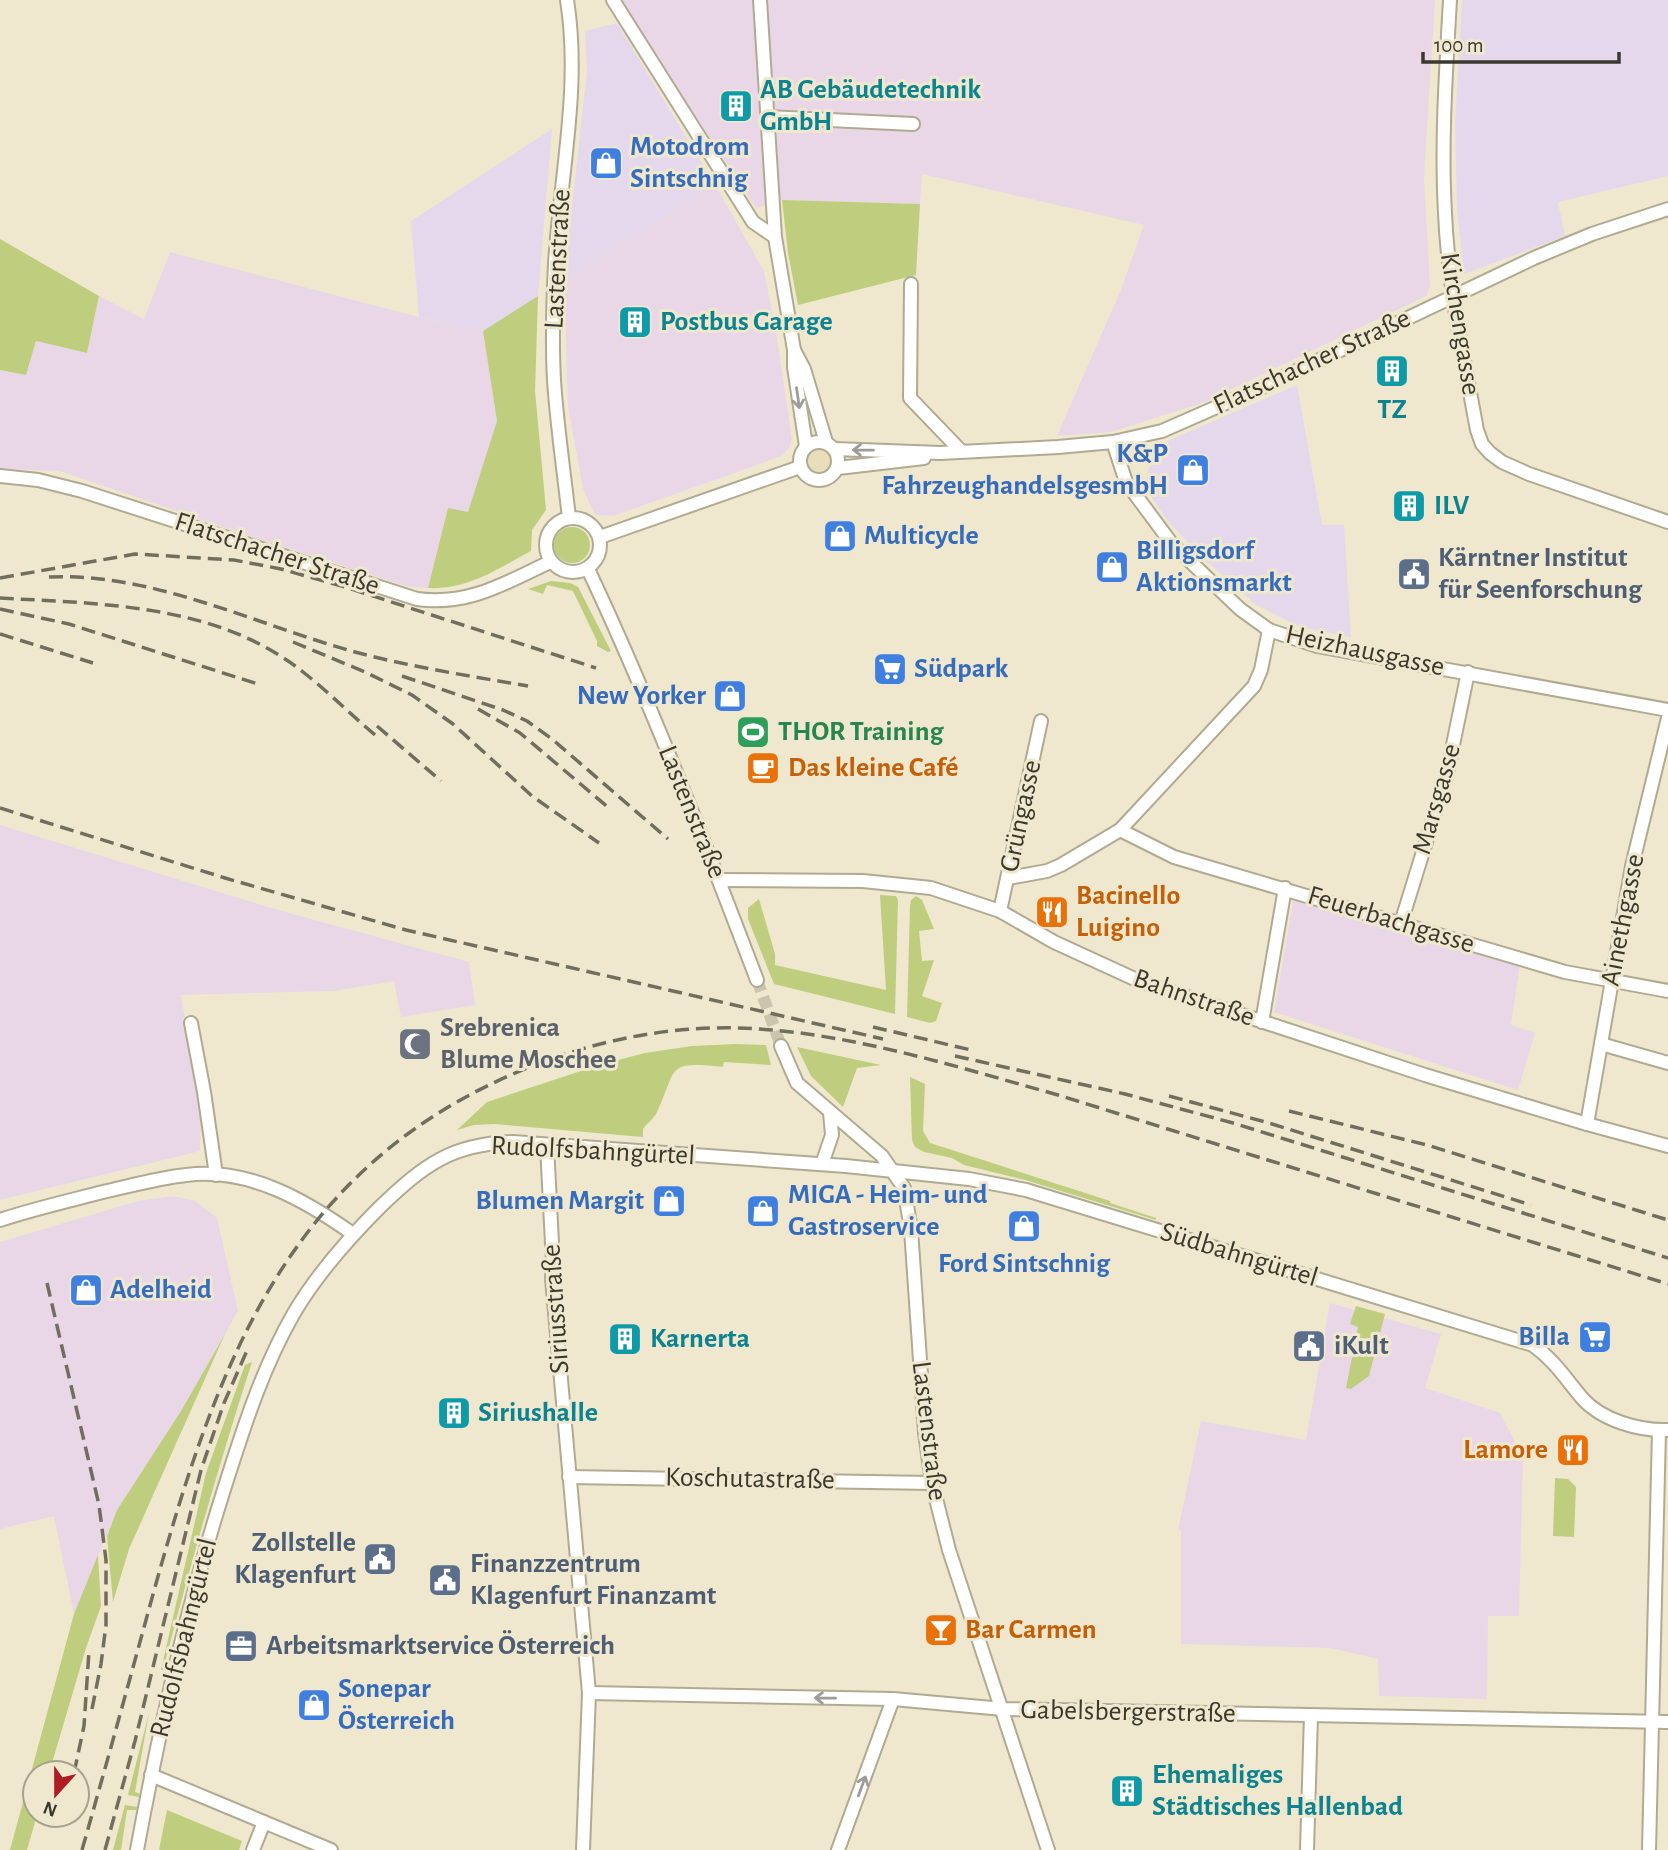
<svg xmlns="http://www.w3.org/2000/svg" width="1668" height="1850" font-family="'Alegreya Sans',sans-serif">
<rect width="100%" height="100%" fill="#efe8ce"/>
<!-- commercial -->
<g fill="#e5d8ec">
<path d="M 1462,0 L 1668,0 L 1668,176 L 1558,202 L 1565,236 L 1464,274 L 1457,209 L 1455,123 Z"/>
<path d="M 617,23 L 715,185 L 564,280 L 587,71 L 585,31 Z"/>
<path d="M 552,129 L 538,296 L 483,331 L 419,317 L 411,221 Z"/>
<path d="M 1297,385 L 1322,525 L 1344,525 L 1351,637 L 1300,627 L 1256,605 L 1202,557 L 1167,520 L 1144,486 L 1156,446 Z"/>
</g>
<!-- industrial -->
<g fill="#e9d7e8">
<path d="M 619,0 L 1435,0 L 1424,177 L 1430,287 L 1426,296 L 1205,402 L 1111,432 L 1057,436 L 1120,292 L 1144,225 L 922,174 L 920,204 L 782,200 L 756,208 Z"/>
<path d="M 715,185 L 764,271 L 776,331 L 792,439 L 789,448 L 782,456 L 613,516 L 595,515 L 583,489 L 568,406 L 564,280 Z"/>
<path d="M 170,252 L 419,317 L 483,331 L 497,421 L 468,513 L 448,508 L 428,588 L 406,586 L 223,527 L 60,471 L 0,469 L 0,370 L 26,375 L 36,341 L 87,353 L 99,296 L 144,319 Z"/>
<path d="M 0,825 L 278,910 L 469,962 L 475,1005 L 401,1017 L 394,981 L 333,991 L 181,995 L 201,1115 L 200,1151 L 0,1200 Z"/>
<path d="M 1294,897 L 1520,964 L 1511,1025 L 1535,1033 L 1518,1090 L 1274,1012 Z"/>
<path d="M 173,1196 L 195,1201 L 217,1218 L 238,1311 L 181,1411 L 117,1510 L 74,1614 L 54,1516 L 0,1529 L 0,1242 L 138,1201 Z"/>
<path d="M 1330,1303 L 1441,1334 L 1425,1388 L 1500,1413 L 1523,1458 L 1519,1616 L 1488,1616 L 1487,1699 L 1379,1696 L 1378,1659 L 1331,1648 L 1181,1644 L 1181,1531 L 1178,1530 L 1201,1421 L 1306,1440 Z"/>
</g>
<!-- green -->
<g fill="#bece7e">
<path d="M 782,200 L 920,204 L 916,275 L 798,305 L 788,253 Z"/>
<path d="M 0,239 L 99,296 L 87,353 L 36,341 L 26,375 L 0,370 Z"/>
<path d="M 538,296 L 535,391 L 546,510 L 532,530 L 531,551 C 497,569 468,590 428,588 L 448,508 L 468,512 L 497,421 L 483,331 Z"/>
<circle cx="572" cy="545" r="18"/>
<path d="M 551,581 L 570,583 L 578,587 L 611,651 L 608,652 L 597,646 L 597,641 L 573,591 L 547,585 L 543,594 L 528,589 Z"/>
<path d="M 880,895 L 896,896 L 898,900 L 895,1014 L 774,984 L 748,919 L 748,908 L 759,899 L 775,954 L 775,965 L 886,990 Z"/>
<path d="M 916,896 L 922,900 L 934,929 L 919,931 L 922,961 L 934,960 L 922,996 L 942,1003 L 936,1021 L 930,1023 L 907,1017 L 910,906 L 911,900 Z"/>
<path d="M 736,1044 L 766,1045 L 771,1065 L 724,1062 L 723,1067 C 665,1061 678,1067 657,1112 C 654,1119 647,1123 643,1129 L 643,1137 L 495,1124 L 474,1125 L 457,1130 L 487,1102 L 599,1065 L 645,1053 L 692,1046 Z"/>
<path d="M 797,1047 L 881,1065 L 857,1068 L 843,1107 L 811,1076 Z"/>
<path d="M 910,1077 L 925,1084 L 923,1131 L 930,1143 L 1110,1201 L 1110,1203 L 1156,1218 L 1156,1220 L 1025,1180 L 964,1165 L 952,1158 L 924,1152 L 915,1147 L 912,1140 Z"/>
<path d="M 1356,1306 L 1385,1314 L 1369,1376 L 1351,1389 L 1346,1388 L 1358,1327 L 1350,1324 Z"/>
<path d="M 225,1334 L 129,1549 L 113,1602 L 107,1536 L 117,1510 L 181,1411 Z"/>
<path d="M 252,1362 C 219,1464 190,1566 163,1670 L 161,1670 L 206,1473 L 245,1365 Z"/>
<path d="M 1555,1478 L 1568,1479 L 1576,1487 L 1574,1537 L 1553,1536 Z"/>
<path d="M 98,1555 L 101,1606 L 86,1648 L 49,1773 L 35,1773 L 35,1815 L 37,1815 L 27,1850 L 10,1850 L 74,1614 Z"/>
<path d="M 149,1713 L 135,1792 L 140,1794 L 139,1797 L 128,1795 Z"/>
<path d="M 125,1805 L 137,1807 L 136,1810 L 127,1810 L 121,1850 L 113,1850 Z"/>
<path d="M 167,1810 L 242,1841 L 239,1850 L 159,1850 Z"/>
</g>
<!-- sand -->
<circle fill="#e8deb9" cx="820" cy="461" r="13"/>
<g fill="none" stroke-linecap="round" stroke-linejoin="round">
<!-- minor-tunnel -->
<path stroke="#cbc5ae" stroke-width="12" stroke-dasharray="12 6" stroke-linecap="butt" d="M 757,980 L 781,1046"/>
<!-- minor casing -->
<g stroke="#b1aa92" stroke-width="16">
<g id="minor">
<path d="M 567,0 C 581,88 560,176 555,264 C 553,303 552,342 554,380 C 557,426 564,472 569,518"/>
<path d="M 613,0 L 753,222 L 775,237"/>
<path d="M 760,0 L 775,237 L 794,350 L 794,367 L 806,446"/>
<path d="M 1450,0 C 1446,71 1441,142 1445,213 C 1448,286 1464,359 1477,430 L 1482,444 L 1490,453 L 1502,462 L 1529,474 L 1668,522"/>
<path d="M 767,117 L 913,124"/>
<path d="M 911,284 L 910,398 L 961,451"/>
<path d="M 794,350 L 804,369 L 826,442"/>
<circle cx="819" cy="461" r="19"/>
<path d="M 1113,442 L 1126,482 L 1172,544 L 1240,609 L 1269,630"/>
<path d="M 835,449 L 940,453 L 1058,447 L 1113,442 L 1162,431 L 1269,384 L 1534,258 L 1592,234 L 1668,209"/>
<path d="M 838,468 L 924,458"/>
<path d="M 0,476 L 38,480 L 82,491 L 417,599 C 469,606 505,583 550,562"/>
<circle cx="573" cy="545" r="27"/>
<path d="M 600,537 L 800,467"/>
<path d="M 588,569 C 651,703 704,841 757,980"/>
<path d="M 1120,830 L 1174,857 L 1565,972 L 1668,991"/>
<path d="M 1008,878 L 1047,871 L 1061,865 L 1120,830 L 1254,686 L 1261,670 L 1269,630 L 1317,646 L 1668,710"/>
<path d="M 720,880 L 863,881 L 931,888 L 1000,911 L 1054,942 L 1139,981 L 1425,1075 L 1587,1124 L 1668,1146"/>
<path d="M 1000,911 L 1041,721"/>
<path d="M 1401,923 L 1447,774 L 1468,672"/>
<path d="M 1262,1022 L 1285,888"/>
<path d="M 191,1023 L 204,1092 L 216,1175"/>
<path d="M 1601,1044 L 1668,1063"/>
<path d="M 781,1046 L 797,1083 L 882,1156 L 904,1188 L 911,1229 L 925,1433 L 932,1483 L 949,1550 L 1048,1850"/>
<path d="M 1587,1124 L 1632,866 L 1668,718"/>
<path d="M 547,1145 L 553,1263 L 552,1279 L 589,1693 L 583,1850"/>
<path d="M 822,1164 L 832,1135 L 830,1112"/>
<path d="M 0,1220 C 33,1209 68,1201 103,1192 C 130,1186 158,1178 186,1175 C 248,1167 305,1200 353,1234"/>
<path d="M 569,1477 L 932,1483"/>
<path d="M 589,1693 L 893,1699 L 1003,1709 L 1668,1722"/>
<path d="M 151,1775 L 331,1850"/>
<path d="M 137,1850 C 160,1725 188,1601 227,1480 C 245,1423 264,1365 294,1313 C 317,1274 348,1239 380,1207 C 424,1165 451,1144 513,1142 L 846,1166 L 969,1179 L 1026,1190 L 1533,1345 C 1554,1360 1566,1379 1582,1398 C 1601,1420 1639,1431 1668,1430"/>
<path d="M 253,1850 L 264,1822"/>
<path d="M 838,1850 L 893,1699"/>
<path d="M 1307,1850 L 1311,1715"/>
<path d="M 1649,1850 L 1659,1430"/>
</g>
</g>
<!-- minor -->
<use href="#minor" stroke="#fff" stroke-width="12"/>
<!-- rail -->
<g stroke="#716e5e" stroke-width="3.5" stroke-dasharray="14 7" stroke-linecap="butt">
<path d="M 49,577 C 152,572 257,625 355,652 C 411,667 470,676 528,686"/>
<path d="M 0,578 L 135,554 L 234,560 L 281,569 L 345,587 L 596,668"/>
<path d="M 0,598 C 104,604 218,604 303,672 C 330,693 354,718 380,739"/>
<path d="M 0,609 L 69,624 L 261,685"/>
<path d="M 0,634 L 93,663"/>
<path d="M 293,642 L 365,672 L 412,695 L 453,724 L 532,796 L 599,843"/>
<path d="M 402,676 L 503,710 L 527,721 L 552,739 L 668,839"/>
<path d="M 478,709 L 520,733 L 609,808"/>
<path d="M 377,726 L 441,781"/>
<path d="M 0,808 L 225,878 L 406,930 L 883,1039"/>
<path d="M 873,1027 L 971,1050"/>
<path d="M 955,1056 L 1125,1094 L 1233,1123 L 1668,1258"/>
<path d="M 1169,1096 L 1269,1123 L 1531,1205"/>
<path d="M 1289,1111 L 1427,1145 L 1668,1220"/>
<path d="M 47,1283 L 99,1505 L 106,1560 L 106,1625 L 101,1664 L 92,1709"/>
<path d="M 74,1773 L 84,1726 L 89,1651"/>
<path d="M 82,1850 C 106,1766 129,1682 152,1598 C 214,1374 282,1174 513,1074 C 591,1040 676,1023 760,1029 C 861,1036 961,1068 1058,1095 L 1668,1284"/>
<path d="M 105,1850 L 135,1741 L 201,1470 L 224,1403 L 249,1346"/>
</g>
</g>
<!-- one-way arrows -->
<defs><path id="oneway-shaft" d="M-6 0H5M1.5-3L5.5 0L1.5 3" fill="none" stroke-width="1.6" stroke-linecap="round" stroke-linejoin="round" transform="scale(1.75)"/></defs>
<g stroke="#9d9c96">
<use href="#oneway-shaft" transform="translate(798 398) rotate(82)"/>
<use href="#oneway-shaft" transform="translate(863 450) rotate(-179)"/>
<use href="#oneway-shaft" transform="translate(825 1698) rotate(-179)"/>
<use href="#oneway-shaft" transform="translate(862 1786) rotate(-70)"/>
</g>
<!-- icons -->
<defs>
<g id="building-square" transform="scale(1.75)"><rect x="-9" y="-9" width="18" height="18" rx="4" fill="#0f9aa8" stroke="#efe8ce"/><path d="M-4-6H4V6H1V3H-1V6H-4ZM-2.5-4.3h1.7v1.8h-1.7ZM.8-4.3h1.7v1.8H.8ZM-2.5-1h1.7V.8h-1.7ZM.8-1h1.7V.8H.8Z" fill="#fff"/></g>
<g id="shop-square" transform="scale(1.75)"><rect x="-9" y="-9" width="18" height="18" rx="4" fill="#3f7fe0" stroke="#efe8ce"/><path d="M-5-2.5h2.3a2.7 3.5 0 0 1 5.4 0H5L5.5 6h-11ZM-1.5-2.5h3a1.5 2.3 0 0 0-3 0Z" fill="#fff"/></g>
<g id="civic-square" transform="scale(1.75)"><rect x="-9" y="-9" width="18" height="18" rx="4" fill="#5c6f8a" stroke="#efe8ce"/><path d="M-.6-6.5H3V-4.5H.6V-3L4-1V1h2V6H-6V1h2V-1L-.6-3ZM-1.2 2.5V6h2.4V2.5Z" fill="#fff"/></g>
<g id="supermarket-square" transform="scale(1.75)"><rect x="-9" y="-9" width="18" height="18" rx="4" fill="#3f7fe0" stroke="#efe8ce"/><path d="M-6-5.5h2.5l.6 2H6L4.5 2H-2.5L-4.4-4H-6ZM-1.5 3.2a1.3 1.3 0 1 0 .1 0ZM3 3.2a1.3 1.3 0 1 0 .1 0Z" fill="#fff"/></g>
<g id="stadium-square" transform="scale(1.75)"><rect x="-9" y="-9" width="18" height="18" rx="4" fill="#2e9e5b" stroke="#efe8ce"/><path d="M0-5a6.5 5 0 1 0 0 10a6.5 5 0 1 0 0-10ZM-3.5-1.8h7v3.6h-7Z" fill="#fff"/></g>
<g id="cafe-square" transform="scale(1.75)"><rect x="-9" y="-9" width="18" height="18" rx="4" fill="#e8710a" stroke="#efe8ce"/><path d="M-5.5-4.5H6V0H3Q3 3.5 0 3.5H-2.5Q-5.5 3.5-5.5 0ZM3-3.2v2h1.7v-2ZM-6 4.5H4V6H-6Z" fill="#fff"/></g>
<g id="restaurant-square" transform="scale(1.75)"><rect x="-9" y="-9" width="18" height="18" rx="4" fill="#e8710a" stroke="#efe8ce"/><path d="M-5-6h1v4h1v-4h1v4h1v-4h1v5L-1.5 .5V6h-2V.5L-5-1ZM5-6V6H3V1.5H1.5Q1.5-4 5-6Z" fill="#fff"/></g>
<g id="mosque-square" transform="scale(1.75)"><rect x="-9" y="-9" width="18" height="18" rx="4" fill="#6b7280" stroke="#efe8ce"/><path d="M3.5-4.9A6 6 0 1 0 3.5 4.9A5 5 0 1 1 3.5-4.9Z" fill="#fff"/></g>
<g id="bar-square" transform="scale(1.75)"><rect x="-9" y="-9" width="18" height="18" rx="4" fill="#e8710a" stroke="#efe8ce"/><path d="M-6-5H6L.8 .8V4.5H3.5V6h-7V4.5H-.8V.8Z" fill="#fff"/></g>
<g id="office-square" transform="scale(1.75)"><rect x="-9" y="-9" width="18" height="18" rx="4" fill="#5c6f8a" stroke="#efe8ce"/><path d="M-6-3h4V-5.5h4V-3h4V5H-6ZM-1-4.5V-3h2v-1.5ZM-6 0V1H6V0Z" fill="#fff"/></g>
</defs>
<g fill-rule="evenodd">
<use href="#building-square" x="736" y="106"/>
<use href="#shop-square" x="606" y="163"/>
<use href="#building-square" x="635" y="322"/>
<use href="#building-square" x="1392" y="371"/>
<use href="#shop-square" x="1193" y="470"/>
<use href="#building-square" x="1409" y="506"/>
<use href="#shop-square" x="840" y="536"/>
<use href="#shop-square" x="1112" y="567"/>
<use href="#civic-square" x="1414" y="574"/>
<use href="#supermarket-square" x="890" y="669"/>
<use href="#shop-square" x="730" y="696"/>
<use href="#stadium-square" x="753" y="732"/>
<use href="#cafe-square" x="763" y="768"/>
<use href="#restaurant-square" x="1052" y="912"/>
<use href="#mosque-square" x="415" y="1044"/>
<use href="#shop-square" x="669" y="1201"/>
<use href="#shop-square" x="763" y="1211"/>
<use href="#shop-square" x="1024" y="1226"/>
<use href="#shop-square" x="86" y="1290"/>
<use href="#supermarket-square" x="1595" y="1337"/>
<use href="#building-square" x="625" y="1339"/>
<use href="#civic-square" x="1309" y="1346"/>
<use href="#building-square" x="454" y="1413"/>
<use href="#restaurant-square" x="1573" y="1450"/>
<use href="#civic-square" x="380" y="1559"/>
<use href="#civic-square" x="445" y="1580"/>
<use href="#bar-square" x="941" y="1630"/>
<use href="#office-square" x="241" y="1646"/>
<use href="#shop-square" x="314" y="1705"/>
<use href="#building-square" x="1127" y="1791"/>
</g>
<g text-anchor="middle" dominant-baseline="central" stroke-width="6" stroke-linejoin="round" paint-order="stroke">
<!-- culture labels -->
<g font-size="28" font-weight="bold" fill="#0d838f" stroke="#efe8ce" text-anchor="start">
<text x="760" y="90">AB Gebäudetechnik<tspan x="760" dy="32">GmbH</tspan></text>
<text x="660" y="322">Postbus Garage</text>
<text x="1392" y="410" text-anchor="middle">TZ</text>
<text x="1434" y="506">ILV</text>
<text x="650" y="1339">Karnerta</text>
<text x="478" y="1413">Siriushalle</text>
<text x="1152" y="1775">Ehemaliges<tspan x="1152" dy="32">Städtisches Hallenbad</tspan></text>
</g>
<!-- shop labels -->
<g font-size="28" font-weight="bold" fill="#366cbe" stroke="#efe8ce" text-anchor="start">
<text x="630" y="147">Motodrom<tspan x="630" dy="32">Sintschnig</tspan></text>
<text x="1168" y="454" text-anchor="end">K&amp;P<tspan x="1168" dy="32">FahrzeughandelsgesmbH</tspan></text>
<text x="864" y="536">Multicycle</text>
<text x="1136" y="551">Billigsdorf<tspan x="1136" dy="32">Aktionsmarkt</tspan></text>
<text x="914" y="669">Südpark</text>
<text x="706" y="696" text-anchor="end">New Yorker</text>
<text x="788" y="1195">MIGA - Heim- und<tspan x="788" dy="32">Gastroservice</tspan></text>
<text x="644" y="1201" text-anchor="end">Blumen Margit</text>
<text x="1024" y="1264" text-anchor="middle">Ford Sintschnig</text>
<text x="110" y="1290">Adelheid</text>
<text x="1570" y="1337" text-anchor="end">Billa</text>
<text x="338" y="1689">Sonepar<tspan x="338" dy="32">Österreich</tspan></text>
</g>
<!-- street labels -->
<g font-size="28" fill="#3b392e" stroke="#efe8ce">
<text transform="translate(558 259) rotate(-87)">Lastenstraße</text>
<text transform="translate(1460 324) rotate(81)">Kirchengasse</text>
<text transform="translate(1312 362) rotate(-25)">Flatschacher Straße</text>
<text transform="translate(277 554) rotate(18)">Flatschacher Straße</text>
<text transform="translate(1365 651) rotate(12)">Heizhausgasse</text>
<text transform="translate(1437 799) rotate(-74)">Marsgasse</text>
<text transform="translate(692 812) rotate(68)">Lastenstraße</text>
<text transform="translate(1021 816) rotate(-78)">Grüngasse</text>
<text transform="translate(1391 920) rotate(17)">Feuerbachgasse</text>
<text transform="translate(1623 920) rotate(-79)">Ainethgasse</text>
<text transform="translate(1194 998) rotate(19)">Bahnstraße</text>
<text transform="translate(593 1151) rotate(3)">Rudolfsbahngürtel</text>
<text transform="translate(1239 1255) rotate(17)">Südbahngürtel</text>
<text transform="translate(556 1309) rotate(-94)">Siriusstraße</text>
<text transform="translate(929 1431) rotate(83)">Lastenstraße</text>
<text transform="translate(750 1479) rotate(1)">Koschutastraße</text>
<text transform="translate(184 1638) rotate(-76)">Rudolfsbahngürtel</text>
<text transform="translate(1128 1712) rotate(1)">Gabelsbergerstraße</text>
</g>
<!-- service labels -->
<g font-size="28" font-weight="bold" fill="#4e5e75" stroke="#efe8ce" text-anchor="start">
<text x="1438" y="558">Kärntner Institut<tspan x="1438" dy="32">für Seenforschung</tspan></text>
<text x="1334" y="1346">iKult</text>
<text x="356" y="1543" text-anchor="end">Zollstelle<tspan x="356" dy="32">Klagenfurt</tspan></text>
<text x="470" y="1564">Finanzzentrum<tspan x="470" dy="32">Klagenfurt Finanzamt</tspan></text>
<text x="266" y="1646">Arbeitsmarktservice Österreich</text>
</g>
<!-- leisure labels -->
<g font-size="28" font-weight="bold" fill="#27864d" stroke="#efe8ce" text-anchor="start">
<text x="778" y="732">THOR Training</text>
</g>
<!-- food labels -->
<g font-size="28" font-weight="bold" fill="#c56008" stroke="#efe8ce" text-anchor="start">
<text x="788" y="768">Das kleine Café</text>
<text x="1076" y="896">Bacinello<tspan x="1076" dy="32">Luigino</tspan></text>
<text x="1548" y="1450" text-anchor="end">Lamore</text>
<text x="965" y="1630">Bar Carmen</text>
</g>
<!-- worship labels -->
<g font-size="28" font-weight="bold" fill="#5b616d" stroke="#efe8ce" text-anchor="start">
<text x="440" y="1028">Srebrenica<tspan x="440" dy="32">Blume Moschee</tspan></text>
</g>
</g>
<!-- north arrow -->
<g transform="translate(56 1794) rotate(201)"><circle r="33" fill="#efe8ce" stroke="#a7a28e" stroke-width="2"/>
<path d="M0-5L12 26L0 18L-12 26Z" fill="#af1d23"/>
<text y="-10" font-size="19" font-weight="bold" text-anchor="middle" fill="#3b392e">N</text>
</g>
<!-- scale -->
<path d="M1423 52v10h196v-10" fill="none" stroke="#3b392e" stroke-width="3.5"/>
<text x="1434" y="52" font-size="21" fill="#3b392e" stroke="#efe8ce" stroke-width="5" paint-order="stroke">100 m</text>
</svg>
